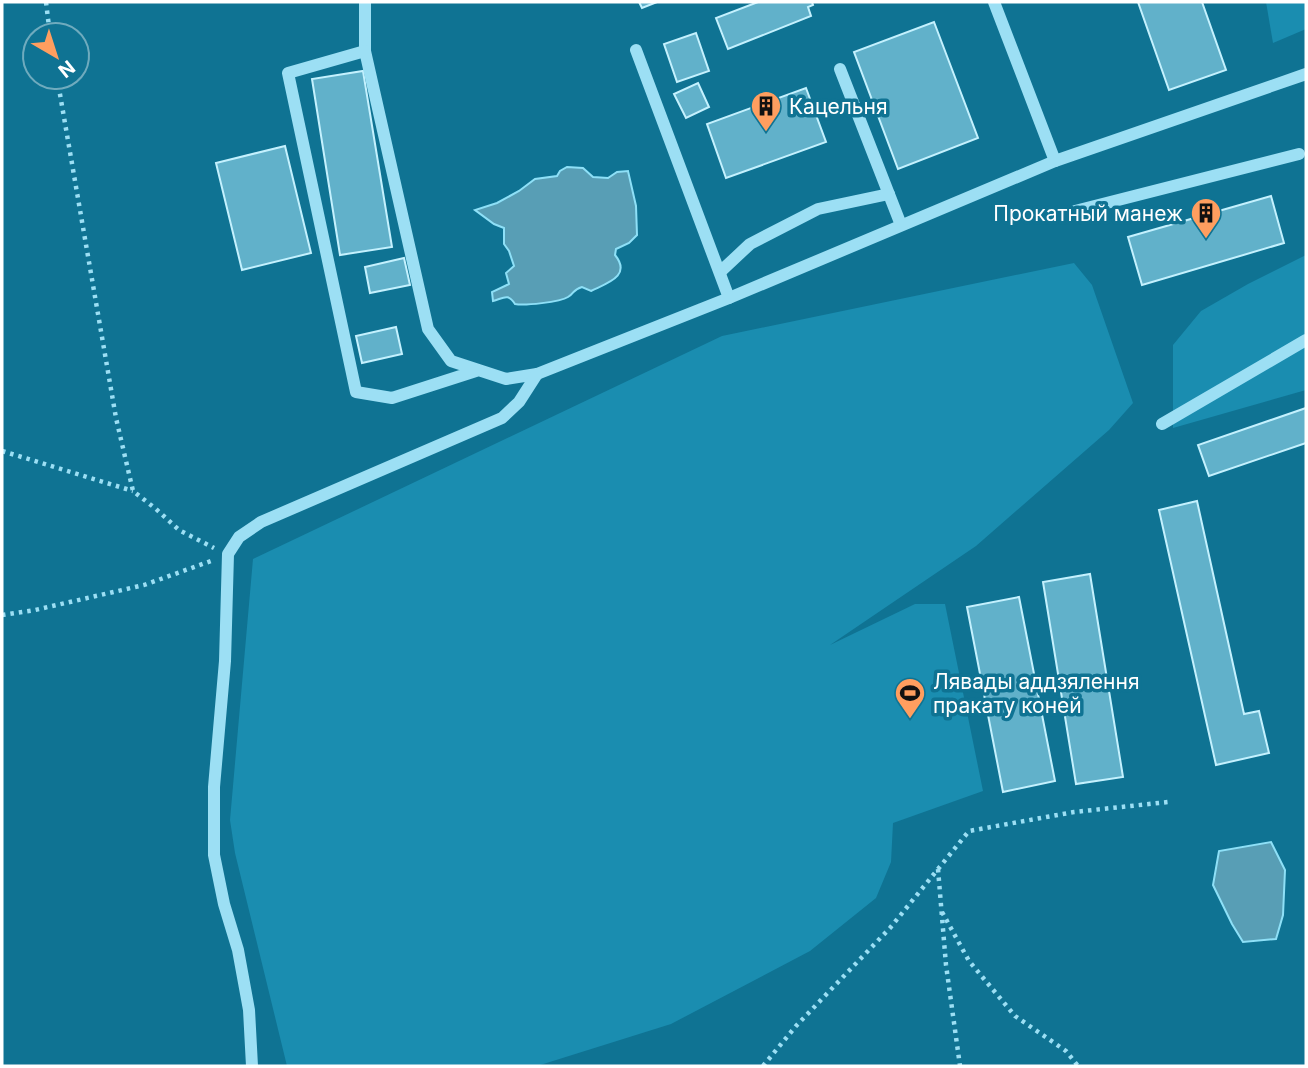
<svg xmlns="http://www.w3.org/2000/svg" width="1308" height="1068" font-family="Inter,sans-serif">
<rect width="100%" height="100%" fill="#0f7393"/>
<!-- green -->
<g fill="#1a8db0">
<path d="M 1266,2 L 1306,2 L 1306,29 L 1273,43 Z"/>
<path d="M 1306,255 L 1306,390 L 1173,428 L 1173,345 L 1201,311 L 1248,284 Z"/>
<path d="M 1074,263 L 1092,285 L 1133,403 L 1109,430 L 976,546 L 830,645 L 915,604 L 945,604 L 983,791 L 893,823 L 891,862 L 876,898 L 810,951 L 671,1024 L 537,1066 L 287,1066 L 235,853 L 230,820 L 253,559 L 722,336 Z"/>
</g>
<!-- water -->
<g fill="#589eb5" stroke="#8ee0f7" stroke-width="2">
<path d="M 567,167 L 583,168 L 593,177 L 608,178 L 617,172 L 628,171 L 636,206 L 637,235 L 629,243 L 616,249 L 615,255 C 632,276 607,283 591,291 L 582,287 C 572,290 575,293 568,297 C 560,302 524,306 515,304 C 508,293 504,298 493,301 L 492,292 L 509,284 L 506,273 L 514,266 L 509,251 L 504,244 L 504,228 L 494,224 L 475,210 L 497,203 L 519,191 L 535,179 L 557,176 L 560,171 Z"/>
<path d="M 1271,842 L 1285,870 L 1283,915 L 1276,939 L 1243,942 L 1232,924 L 1213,885 L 1219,851 Z"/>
</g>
<!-- building -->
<g fill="#61b1ca" stroke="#c4f1fe" stroke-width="2">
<path d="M 639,2 L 657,2 L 642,8 Z"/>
<path d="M 758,2 L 812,2 L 813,5 L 808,7 L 811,16 L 728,49 L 716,18 Z"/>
<path d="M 1138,2 L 1202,2 L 1226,70 L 1169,90 Z"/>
<path d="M 934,22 L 978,138 L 898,169 L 854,52 Z"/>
<path d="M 696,33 L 709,71 L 677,82 L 664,44 Z"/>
<path d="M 363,71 L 392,247 L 340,255 L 312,79 Z"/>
<path d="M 698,83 L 709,107 L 686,118 L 674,94 Z"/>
<path d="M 806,88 L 826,142 L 726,178 L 707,124 Z"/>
<path d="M 285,146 L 311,253 L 242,270 L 216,163 Z"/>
<path d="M 1271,196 L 1284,243 L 1142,285 L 1128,237 Z"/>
<path d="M 404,258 L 410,285 L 370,293 L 365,267 Z"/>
<path d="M 396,327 L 402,354 L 362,363 L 356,336 Z"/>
<path d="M 1306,408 L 1306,443 L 1209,476 L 1198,445 Z"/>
<path d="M 1197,501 L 1244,714 L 1259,711 L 1269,753 L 1216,765 L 1159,510 Z"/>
<path d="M 1090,574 L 1123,777 L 1076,784 L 1043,582 Z"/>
<path d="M 1019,597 L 1055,781 L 1003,792 L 967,607 Z"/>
</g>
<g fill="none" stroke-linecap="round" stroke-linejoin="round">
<!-- path -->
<g stroke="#9cdff4" stroke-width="4.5" stroke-dasharray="3.5 5" stroke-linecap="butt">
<path d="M 46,2 L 50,35"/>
<path d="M 57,77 L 116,418 L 133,491 L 156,509 L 179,530 L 214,548"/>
<path d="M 2,451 L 133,491"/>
<path d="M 2,615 L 35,610 L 144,585 L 211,561"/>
<path d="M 938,869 L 946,965 L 960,1066"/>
<path d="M 942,912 L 969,961 L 1015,1016 L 1066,1051 L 1078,1066"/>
<path d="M 763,1066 L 796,1026 L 890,928 L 969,831 L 1074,812 L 1168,802"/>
</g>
<!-- minor -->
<g stroke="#9cdff4" stroke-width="12">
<path d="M 994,2 L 1055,161 L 1306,74"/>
<path d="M 636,50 L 729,298"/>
<path d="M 365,51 L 365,2"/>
<path d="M 840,69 L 901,225"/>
<path d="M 1075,211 L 1299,154"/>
<path d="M 720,272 L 750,244 L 818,209 L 889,194"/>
<path d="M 479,370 L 392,398 L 356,392 L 288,73 L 365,51 L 428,329 L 451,361 L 506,379 L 537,374 L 729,298 L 1055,161"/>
<path d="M 1162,424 L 1306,340"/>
<path d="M 252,1066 L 249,1010 L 238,950 L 224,904 L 214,855 L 214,787 L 225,661 L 228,554 L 239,537 L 261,522 L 502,418 L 519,402 L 537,374"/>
</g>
</g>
<!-- icons -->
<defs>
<g id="building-pin" transform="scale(1.575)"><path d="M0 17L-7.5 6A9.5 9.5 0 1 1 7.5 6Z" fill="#ff9e5f" stroke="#0f7393"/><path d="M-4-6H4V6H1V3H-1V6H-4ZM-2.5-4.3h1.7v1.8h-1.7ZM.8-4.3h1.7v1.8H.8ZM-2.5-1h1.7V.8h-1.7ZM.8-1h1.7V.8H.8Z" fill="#111"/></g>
<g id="stadium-pin" transform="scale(1.575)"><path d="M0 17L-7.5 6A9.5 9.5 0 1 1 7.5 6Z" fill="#ff9e5f" stroke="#0f7393"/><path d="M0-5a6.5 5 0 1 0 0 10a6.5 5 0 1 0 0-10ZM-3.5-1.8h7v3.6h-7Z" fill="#111"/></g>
</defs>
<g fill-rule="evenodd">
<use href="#building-pin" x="766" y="106"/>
<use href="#building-pin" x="1206" y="213"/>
<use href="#stadium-pin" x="910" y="693"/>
</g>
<g text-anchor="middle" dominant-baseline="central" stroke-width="7" stroke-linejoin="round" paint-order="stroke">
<!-- poi labels -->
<g font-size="21" fill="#fff" stroke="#0f7393" text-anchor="start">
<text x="789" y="106">Кацельня</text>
<text x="1183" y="213" text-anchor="end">Прокатный манеж</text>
<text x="933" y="681">Лявады аддзялення<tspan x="933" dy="24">пракату коней</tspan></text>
</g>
</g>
<!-- border -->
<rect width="1308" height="1068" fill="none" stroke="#ffffff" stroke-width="7"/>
<!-- north arrow -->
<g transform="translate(56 56) rotate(141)"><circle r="33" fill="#0f7393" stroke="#6fabbe" stroke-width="2"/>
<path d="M0-5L12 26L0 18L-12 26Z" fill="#ff9e5f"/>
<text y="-10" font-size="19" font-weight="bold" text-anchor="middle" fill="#ffffff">N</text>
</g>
</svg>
